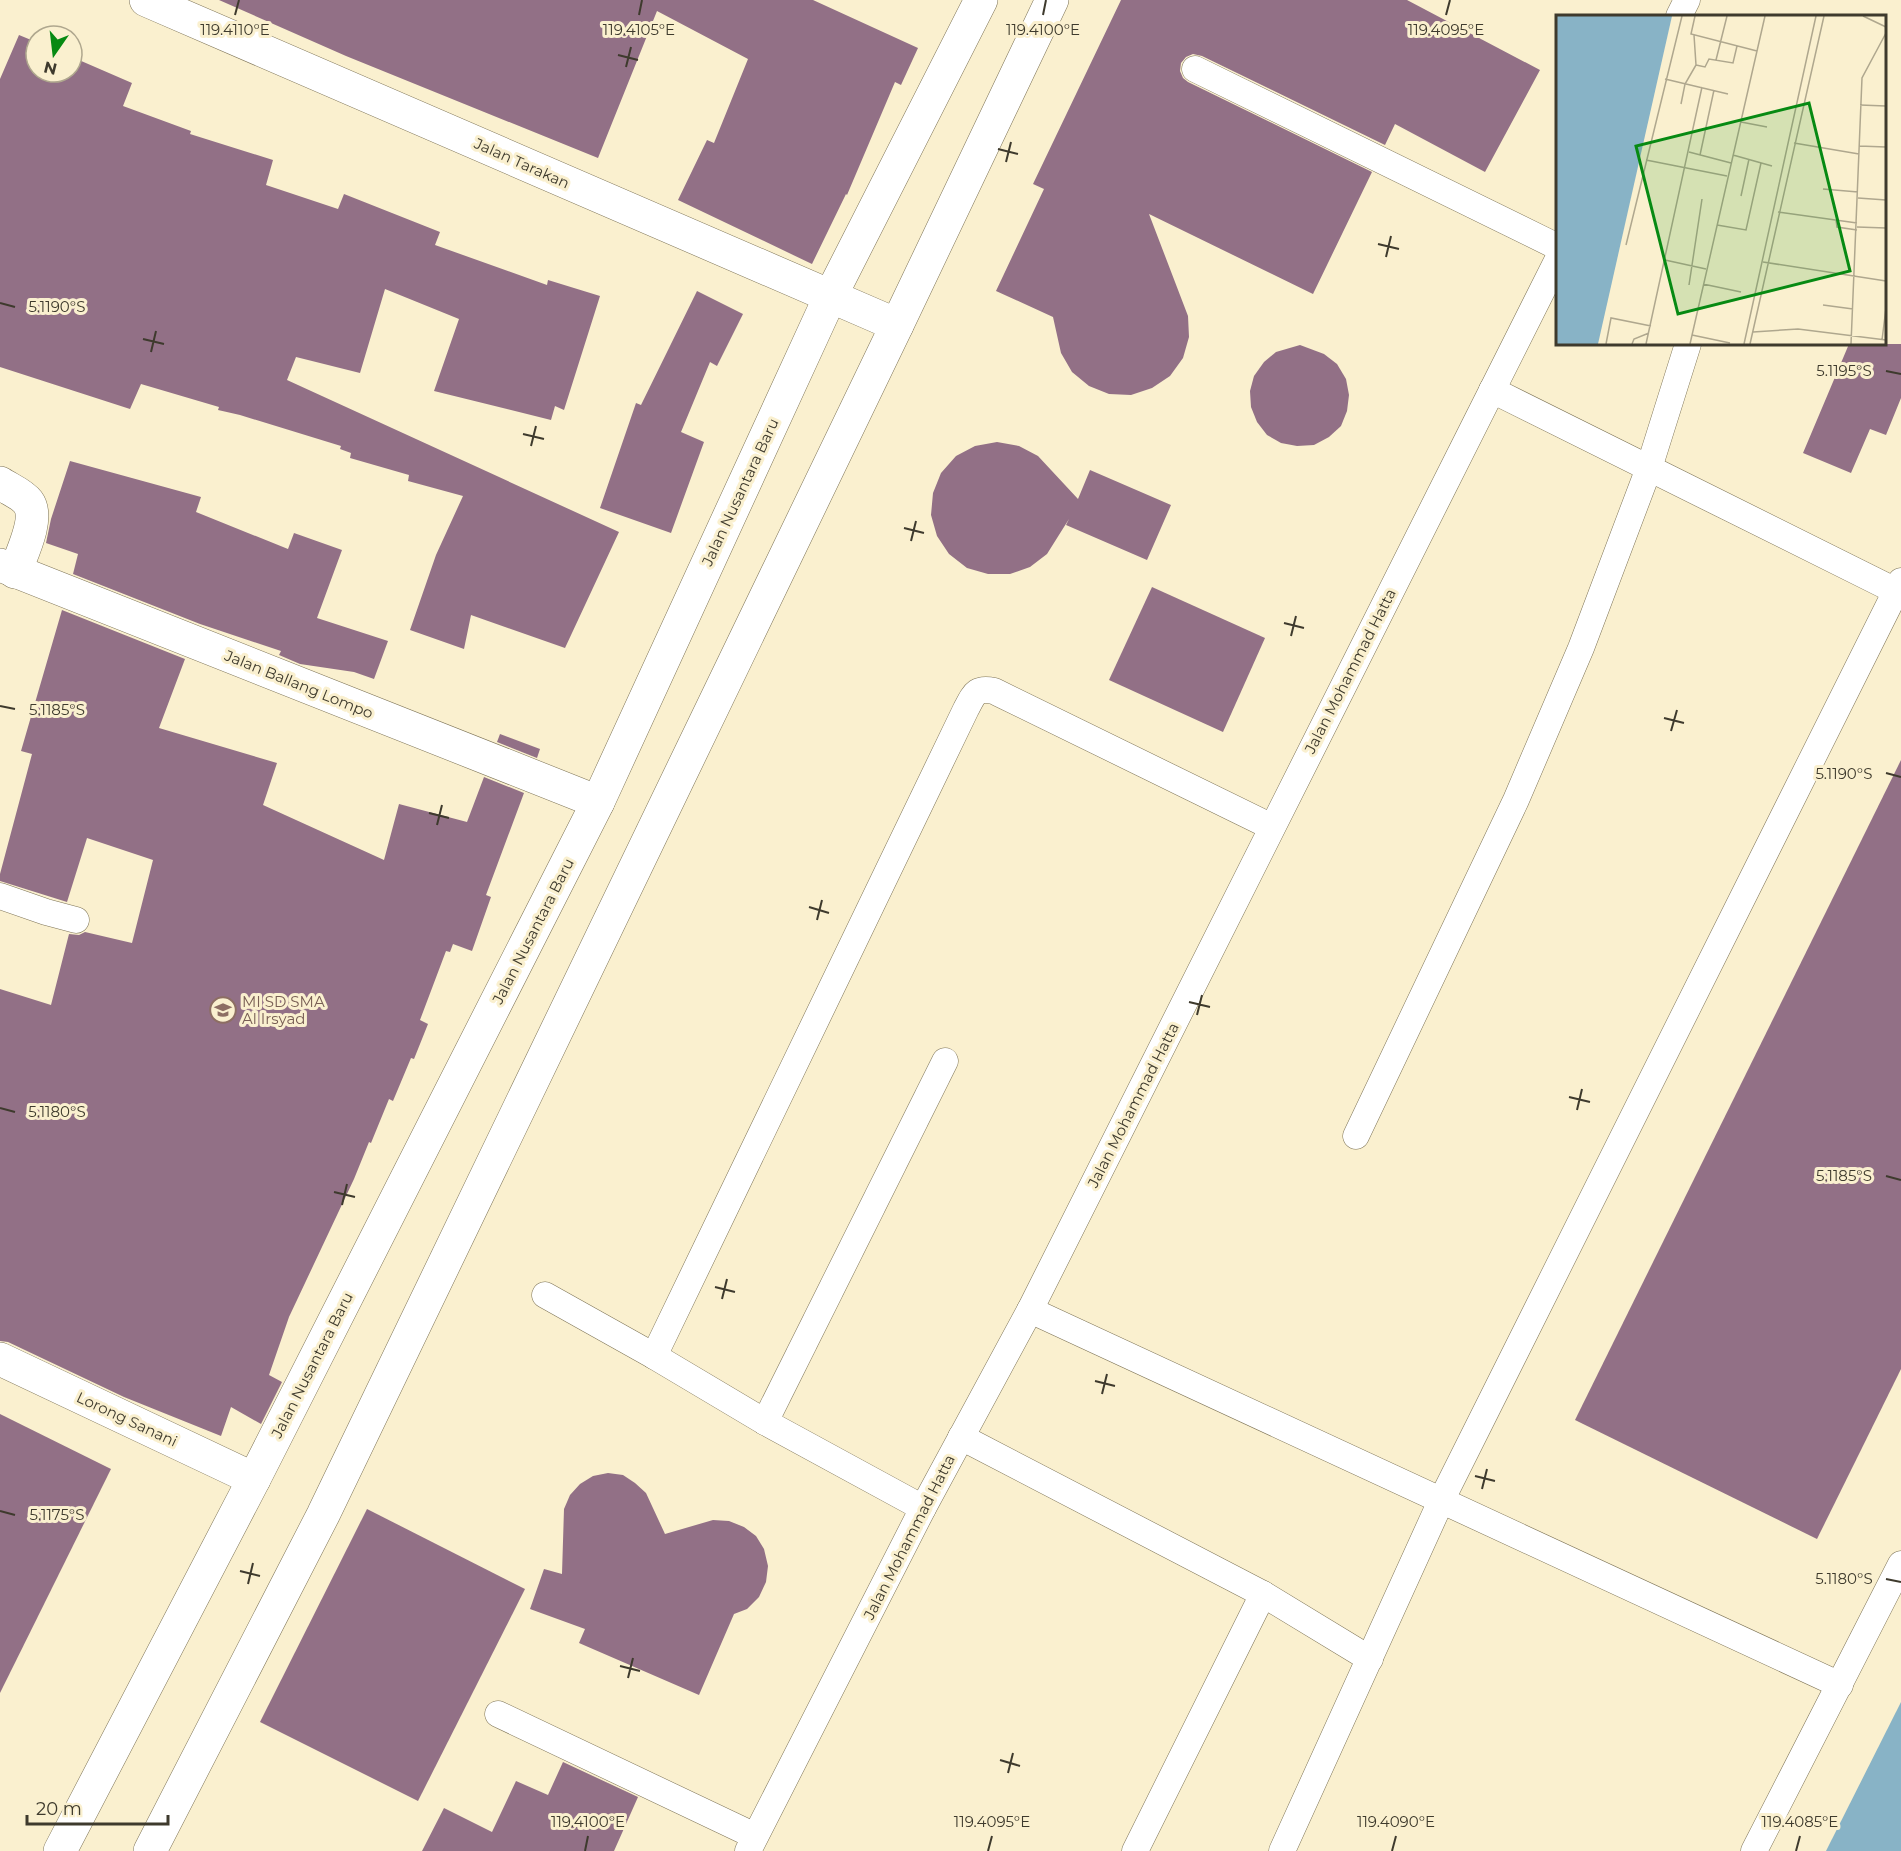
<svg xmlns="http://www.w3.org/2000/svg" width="1901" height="1851" font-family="Montserrat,sans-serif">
<rect width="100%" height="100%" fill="#faf0cf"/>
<!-- water -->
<path fill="#88b3c6" d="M 1901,1702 L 1901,1851 L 1826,1851 Z"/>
<!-- building -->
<g fill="#927086">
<path d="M 219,0 L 813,0 L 918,48 L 901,85 L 895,82 L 847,195 L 846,194 L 812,264 L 678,200 L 707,140 L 714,143 L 748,59 L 657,11 L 598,158 L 346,56 Z"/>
<path d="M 1121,0 L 1407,0 L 1540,70 L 1485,172 L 1395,124 L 1385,145 L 1202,56 L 1193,54 L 1186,57 L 1181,63 L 1180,71 L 1183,78 L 1188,82 L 1372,172 L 1313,294 L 1149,214 L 1188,316 L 1189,337 L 1183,358 L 1170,376 L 1152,388 L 1131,395 L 1109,394 L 1089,386 L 1072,372 L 1061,353 L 1053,317 L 996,291 L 1044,189 L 1033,184 Z"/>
<path d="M 19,35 L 36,42 L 36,72 L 72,72 L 72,57 L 132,83 L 123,106 L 191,131 L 190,134 L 273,160 L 266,185 L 338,209 L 344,194 L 440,232 L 435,245 L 547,285 L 548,280 L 600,296 L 564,410 L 555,406 L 551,420 L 434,391 L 459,319 L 385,289 L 360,373 L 296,357 L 287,380 L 619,532 L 565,648 L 471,615 L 464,649 L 410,630 L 436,555 L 463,496 L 408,481 L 409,475 L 350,458 L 351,453 L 340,449 L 341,446 L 240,415 L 218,410 L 219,407 L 141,384 L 130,409 L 0,367 L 0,79 Z"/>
<path d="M 697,291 L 743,314 L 717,366 L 710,362 L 681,432 L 704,442 L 671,533 L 600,508 L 636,403 L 641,405 Z"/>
<path d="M 1849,344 L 1901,344 L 1901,398 L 1886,435 L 1870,429 L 1851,473 L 1803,453 Z"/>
<path d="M 1300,345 L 1324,354 L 1337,364 L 1346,379 L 1349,395 L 1347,411 L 1341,426 L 1329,437 L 1314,445 L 1297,446 L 1281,443 L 1267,435 L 1257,422 L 1251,407 L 1250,391 L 1254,376 L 1264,362 L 1276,352 Z"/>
<path d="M 997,442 L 1019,446 L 1038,456 L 1078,499 L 1090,470 L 1171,505 L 1147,560 L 1066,525 L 1069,519 L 1047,554 L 1030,567 L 1010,574 L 988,574 L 967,568 L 949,554 L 937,536 L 931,515 L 933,493 L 941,473 L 956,456 L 975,446 Z"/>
<path d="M 70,461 L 201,497 L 196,512 L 288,549 L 294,533 L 342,550 L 317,618 L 388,641 L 374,679 L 354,672 L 300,664 L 279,655 L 281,651 L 200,624 L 73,574 L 78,554 L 46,543 L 51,519 Z"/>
<path d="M 1152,587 L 1265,638 L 1223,732 L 1109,680 Z"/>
<path d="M 62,610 L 185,659 L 159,728 L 277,763 L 263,805 L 384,860 L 399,804 L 467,822 L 484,777 L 524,793 L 486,895 L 491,897 L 472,951 L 453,944 L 450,952 L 446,951 L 420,1020 L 428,1024 L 414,1059 L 411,1058 L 393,1101 L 389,1099 L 371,1143 L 369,1142 L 354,1179 L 289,1317 L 269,1375 L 282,1382 L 261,1424 L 231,1407 L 221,1436 L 124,1397 L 8,1342 L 0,1341 L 0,989 L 51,1005 L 69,934 L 79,935 L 85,932 L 132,943 L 153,860 L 87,838 L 67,902 L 0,881 L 0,874 L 32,754 L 21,751 Z"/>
<path d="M 500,734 L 540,749 L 537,758 L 497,742 Z"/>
<path d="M 1901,760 L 1901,1369 L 1817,1539 L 1575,1420 Z"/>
<path d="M 0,1414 L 111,1469 L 0,1693 Z"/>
<path d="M 608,1473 L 623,1475 L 635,1483 L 646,1493 L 665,1534 L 713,1520 L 729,1521 L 744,1527 L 756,1536 L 764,1549 L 768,1566 L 766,1582 L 759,1597 L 747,1609 L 734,1614 L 699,1695 L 579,1643 L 585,1629 L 530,1609 L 544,1569 L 562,1574 L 564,1509 L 570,1495 L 580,1484 L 593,1476 Z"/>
<path d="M 367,1509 L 525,1589 L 418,1801 L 260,1722 Z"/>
<path d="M 563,1762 L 638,1797 L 614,1851 L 422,1851 L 444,1808 L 492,1832 L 516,1781 L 548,1795 Z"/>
</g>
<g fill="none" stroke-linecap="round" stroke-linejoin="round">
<!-- service casing -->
<g stroke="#7e7457" stroke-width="27">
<g id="service">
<path d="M 1679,16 L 1687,0"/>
<path d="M 1195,69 L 1558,247"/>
<path d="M 1492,390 L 1896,591"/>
<path d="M 0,896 L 46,912 L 76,920"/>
<path d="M 1356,1136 L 1516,800 L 1581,648 L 1649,468 L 1688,344"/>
<path d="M 545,1295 L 654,1356 L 765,1422 L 923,1508"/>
<path d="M 1030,1310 L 1840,1685"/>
<path d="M 654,1356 L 966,709 C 974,694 976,687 994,691 L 1272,827"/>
<path d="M 765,1422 L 945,1061"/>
<path d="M 961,1437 L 1263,1594 L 1370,1659"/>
<path d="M 498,1714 L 755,1836"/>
<path d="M 748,1851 L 923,1508 L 1030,1310 L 1558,259"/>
<path d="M 1135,1851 L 1263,1594"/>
<path d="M 1282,1851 L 1441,1501 L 1901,581"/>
<path d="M 1754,1851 L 1901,1564"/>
</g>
</g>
<!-- minor casing -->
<g stroke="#7e7457" stroke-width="34">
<g id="minor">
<path d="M 0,483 C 9,489 22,494 28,502 C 40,518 21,555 15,572"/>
<path d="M 0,565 L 598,802"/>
<path d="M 0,1359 L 254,1479"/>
</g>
</g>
<!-- secondary casing -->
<g stroke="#7e7457" stroke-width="34">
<path id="secondary" d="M 146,0 L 897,325"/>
</g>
<!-- trunk casing -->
<g stroke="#7e7457" stroke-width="34">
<g id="trunk">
<path d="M 60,1851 L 254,1479 L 598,802 L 830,297 L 981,0"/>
<path d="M 150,1851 L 323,1515 L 897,325 L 1052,0"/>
</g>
</g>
<!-- service -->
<use href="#service" stroke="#fff" stroke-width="26"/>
<!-- minor -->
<use href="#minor" stroke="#fff" stroke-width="33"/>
<!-- secondary -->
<use href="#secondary" stroke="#fff" stroke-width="33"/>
<!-- trunk -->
<use href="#trunk" stroke="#fff" stroke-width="33"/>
</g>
<!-- ticks -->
<path fill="none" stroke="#3e3a2d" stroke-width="2" d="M 235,15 L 239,0M 639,15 L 642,0M 1043,15 L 1046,0M 1446,15 L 1450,0M 618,55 L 638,60M 626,67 L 631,47M 998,149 L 1018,154M 1006,162 L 1011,142M 1378,244 L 1399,249M 1386,257 L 1391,236M 0,303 L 15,307M 143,339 L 164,344M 151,352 L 156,331M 1886,371 L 1901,374M 523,434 L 544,439M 531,446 L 536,426M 904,528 L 924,533M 911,541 L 916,521M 1284,623 L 1304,628M 1291,636 L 1296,616M 0,706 L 15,709M 1664,718 L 1684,723M 1671,731 L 1677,710M 1886,773 L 1901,777M 429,813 L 449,818M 437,825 L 442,805M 809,907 L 829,913M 817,920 L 822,900M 1189,1002 L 1210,1007M 1197,1015 L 1202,995M 1569,1097 L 1590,1102M 0,1108 L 15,1112M 1577,1110 L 1582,1089M 1886,1176 L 1901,1180M 334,1192 L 355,1197M 342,1205 L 347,1184M 715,1287 L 735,1292M 722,1299 L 727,1279M 1095,1381 L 1115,1386M 1102,1394 L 1107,1374M 1475,1476 L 1495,1481M 1482,1489 L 1487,1469M 0,1511 L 15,1515M 240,1571 L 260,1576M 1886,1579 L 1901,1582M 248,1584 L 253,1563M 620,1666 L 640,1671M 628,1678 L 633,1658M 1000,1760 L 1020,1766M 1008,1773 L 1013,1753M 585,1851 L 588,1836M 988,1851 L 992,1836M 1392,1851 L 1396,1836M 1796,1851 L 1800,1836"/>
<!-- icons -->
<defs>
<g id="school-ring" transform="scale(1.35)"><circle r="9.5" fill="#faf0cf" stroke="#8d6e63" stroke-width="1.5"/><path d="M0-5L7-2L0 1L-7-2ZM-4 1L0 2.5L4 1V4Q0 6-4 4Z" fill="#8d6e63"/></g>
</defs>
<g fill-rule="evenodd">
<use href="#school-ring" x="223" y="1010"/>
</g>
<g text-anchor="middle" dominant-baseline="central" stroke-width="6" stroke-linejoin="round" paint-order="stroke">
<!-- street labels -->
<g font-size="15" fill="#3e3a2d" stroke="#faf0cf">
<text transform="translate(522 163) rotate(24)">Jalan Tarakan</text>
<text transform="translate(740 492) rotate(-65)">Jalan Nusantara Baru</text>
<text transform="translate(1350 671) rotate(-63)">Jalan Mohammad Hatta</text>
<text transform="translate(299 684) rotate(22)">Jalan Ballang Lompo</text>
<text transform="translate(533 931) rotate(-63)">Jalan Nusantara Baru</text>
<text transform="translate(1133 1105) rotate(-63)">Jalan Mohammad Hatta</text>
<text transform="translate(312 1365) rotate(-63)">Jalan Nusantara Baru</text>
<text transform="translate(127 1419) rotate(25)">Lorong Sanani</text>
<text transform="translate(909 1537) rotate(-63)">Jalan Mohammad Hatta</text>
</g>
<!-- education labels -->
<g font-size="15" fill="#785e54" stroke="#faf0cf" text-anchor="start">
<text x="242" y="1001">MI SD SMA<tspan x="242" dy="17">Al Irsyad</tspan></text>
</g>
</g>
<!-- overview -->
<g transform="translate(1556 15)">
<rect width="330" height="330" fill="#faf0cf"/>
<path d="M 0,1 L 116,1 L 42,329 L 0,329 Z" fill="#88b3c6"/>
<path fill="none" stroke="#afa78e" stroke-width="1.5" d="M 139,1 L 135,19 L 201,36M 307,1 L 330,12M 160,45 L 171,1M 140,50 L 149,52 L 153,44 L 177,48 L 181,31M 109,64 L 172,79M 125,89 L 129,69 L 140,50 L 138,20M 304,90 L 330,91M 185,107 L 211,112M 238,128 L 303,139M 303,131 L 330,132M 133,137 L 175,148M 144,140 L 158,75M 177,140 L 216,151M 90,145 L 171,161M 267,174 L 302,177M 185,181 L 193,144M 302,183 L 330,185M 222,197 L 301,208M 280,205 L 281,212 L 301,215M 161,210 L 190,215 L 205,148M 301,212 L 330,213M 70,230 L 126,1M 109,245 L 150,254M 207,247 L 330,266M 147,269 L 185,277M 133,270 L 146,184M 267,290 L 297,294M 197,317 L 242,314 L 330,325M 136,320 L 174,328M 326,325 L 330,293M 50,329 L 55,303 L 95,311M 76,329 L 78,324 L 93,318M 90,329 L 146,72M 134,329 L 209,1M 188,329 L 260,1M 194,329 L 268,1M 295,329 L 306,63 L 330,18"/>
<path fill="#078a13" fill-opacity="0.15" stroke="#078a13" stroke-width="3" d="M 253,88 L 294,256 L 122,299 L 80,131 Z"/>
<rect width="330" height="330" fill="none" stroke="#3e3a2d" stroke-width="3"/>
</g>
<g font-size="15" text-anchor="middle" fill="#3e3a2d" stroke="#faf0cf" stroke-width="6" stroke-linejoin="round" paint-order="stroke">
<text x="235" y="35">119.4110°E</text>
<text x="639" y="35">119.4105°E</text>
<text x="1043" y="35">119.4100°E</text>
<text x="1446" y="35">119.4095°E</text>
<text x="57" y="312">5.1190°S</text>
<text x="1844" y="376">5.1195°S</text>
<text x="57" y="715">5.1185°S</text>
<text x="1844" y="779">5.1190°S</text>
<text x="57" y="1117">5.1180°S</text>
<text x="1844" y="1181">5.1185°S</text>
<text x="57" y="1520">5.1175°S</text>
<text x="1844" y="1584">5.1180°S</text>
<text x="588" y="1827">119.4100°E</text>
<text x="992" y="1827">119.4095°E</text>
<text x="1396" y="1827">119.4090°E</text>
<text x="1800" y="1827">119.4085°E</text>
</g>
<!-- north arrow -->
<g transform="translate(54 54) rotate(194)"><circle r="28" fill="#faf0cf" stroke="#afa78e" stroke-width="1.5"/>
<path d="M0-4.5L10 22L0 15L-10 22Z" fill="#078a13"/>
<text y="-9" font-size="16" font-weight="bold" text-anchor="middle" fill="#3e3a2d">N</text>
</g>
<!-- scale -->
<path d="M27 1815v9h141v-9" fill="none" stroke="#3e3a2d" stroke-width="3"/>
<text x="36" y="1815" font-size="18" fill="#3e3a2d" stroke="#faf0cf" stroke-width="4.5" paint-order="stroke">20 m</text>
</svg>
